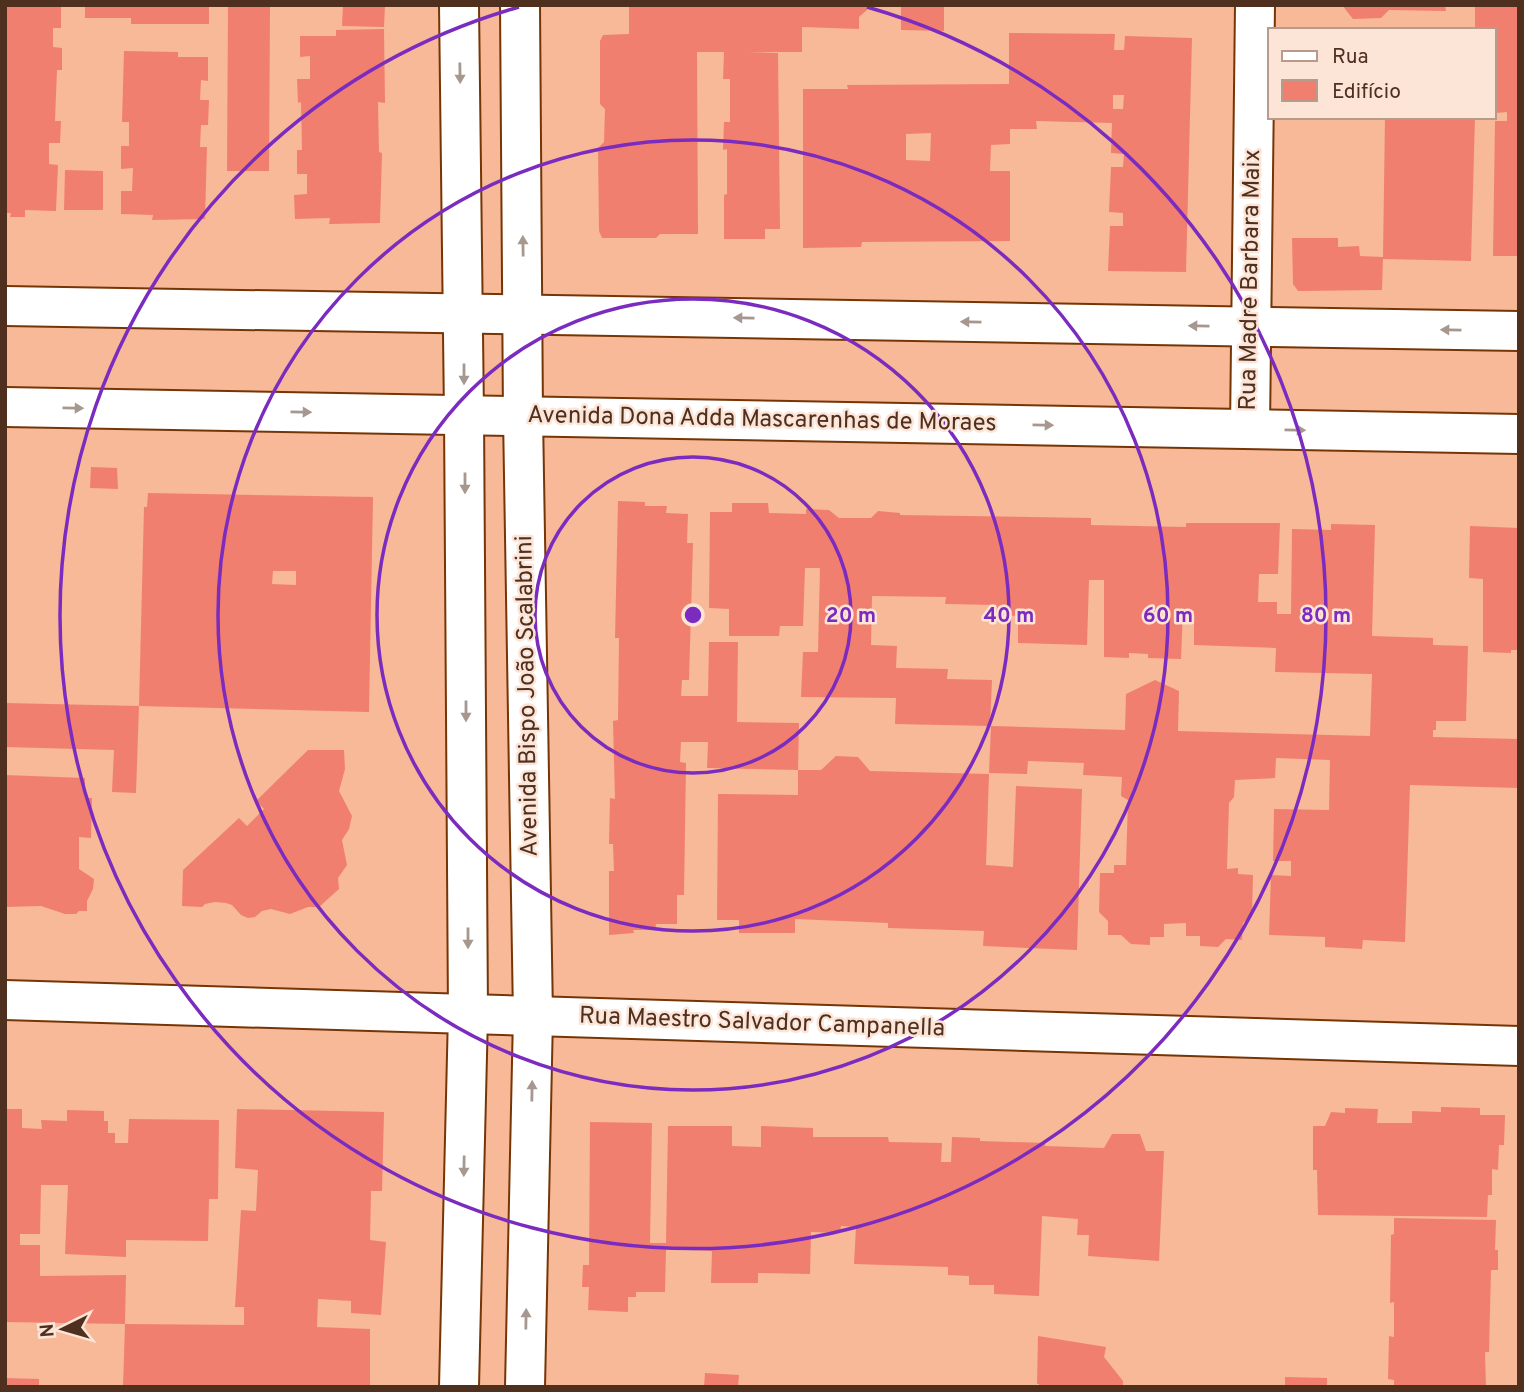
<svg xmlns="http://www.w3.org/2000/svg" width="1524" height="1392" font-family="Overpass,sans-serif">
<rect width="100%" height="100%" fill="#f7b998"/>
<!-- building -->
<g fill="#f17f70" fill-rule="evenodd">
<path d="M 5,5 L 61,5 L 61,28 L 53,28 L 53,47 L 62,48 L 62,70 L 57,70 L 55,121 L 61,121 L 60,143 L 49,143 L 49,164 L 58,165 L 56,211 L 25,210 L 25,217 L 10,217 L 11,213 L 5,213 Z"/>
<path d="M 85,5 L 209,5 L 209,24 L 131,24 L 131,18 L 85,18 Z"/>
<path d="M 228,5 L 270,5 L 269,171 L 227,171 Z"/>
<path d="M 343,5 L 385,5 L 384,27 L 342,26 Z"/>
<path d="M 629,5 L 867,5 L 867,10 L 859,17 L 859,29 L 802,27 L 802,52 L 747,52 L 778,53 L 780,229 L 765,229 L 765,239 L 724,239 L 724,195 L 727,194 L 727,149 L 723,150 L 724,122 L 730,122 L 730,79 L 723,79 L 724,52 L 697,52 L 698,234 L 660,234 L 656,238 L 602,238 L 599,231 L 598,148 L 604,142 L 605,109 L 600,104 L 600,41 L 603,35 L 629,34 Z"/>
<path d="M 901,5 L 944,5 L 944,31 L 901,30 Z"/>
<path d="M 1342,5 L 1445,5 L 1446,11 L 1389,10 L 1381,18 L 1353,19 Z"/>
<path d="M 1475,5 L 1519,5 L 1519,256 L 1493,256 L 1495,121 L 1507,121 L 1507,112 L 1496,113 L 1494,30 L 1475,30 Z"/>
<path d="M 384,29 L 385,103 L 378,102 L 379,152 L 382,153 L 380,223 L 329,224 L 330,218 L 295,219 L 294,195 L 307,194 L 307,174 L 297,174 L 297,150 L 302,150 L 301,102 L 298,103 L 297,79 L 310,79 L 310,56 L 300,57 L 300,36 L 336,36 L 336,30 Z"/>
<path d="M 1009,33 L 1115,34 L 1114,50 L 1124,50 L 1125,36 L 1192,38 L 1186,272 L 1108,271 L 1110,226 L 1123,226 L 1123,213 L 1109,212 L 1111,167 L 1123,167 L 1124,154 L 1111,153 L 1112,123 L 1036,121 L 1037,129 L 1010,129 L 1010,144 L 991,145 L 990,171 L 1010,171 L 1010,241 L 862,242 L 861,247 L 803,248 L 803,89 L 848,89 L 847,85 L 1009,84 ZM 1113,95 L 1124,95 L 1123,109 L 1113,109 ZM 931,133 L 930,161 L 906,160 L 906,134 Z"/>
<path d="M 124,51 L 178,52 L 178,57 L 208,57 L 208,81 L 201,80 L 200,100 L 209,100 L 208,125 L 201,125 L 200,147 L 207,147 L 205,219 L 152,220 L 153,215 L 121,214 L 121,191 L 132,191 L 133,168 L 121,169 L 121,146 L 129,146 L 129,122 L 122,122 Z"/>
<path d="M 1385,117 L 1475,117 L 1471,261 L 1383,259 L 1382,290 L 1298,291 L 1293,284 L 1292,238 L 1338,238 L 1338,247 L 1359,246 L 1360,256 L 1383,257 Z"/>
<path d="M 65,170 L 103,171 L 103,210 L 64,210 Z"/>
<path d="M 91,467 L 117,468 L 118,489 L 90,488 Z"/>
<path d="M 148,493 L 373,497 L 369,712 L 139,706 L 144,507 L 147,507 ZM 273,571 L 296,571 L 296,585 L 272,584 Z"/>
<path d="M 618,501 L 645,502 L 645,506 L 667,506 L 666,513 L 688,514 L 687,543 L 693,543 L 689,680 L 682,680 L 681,696 L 708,696 L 709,642 L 738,642 L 737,722 L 799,723 L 798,770 L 707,768 L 708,742 L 681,742 L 680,762 L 686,763 L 684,895 L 677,895 L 677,924 L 656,924 L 655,930 L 633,930 L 634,933 L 609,935 L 609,871 L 614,871 L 613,844 L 609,844 L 610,798 L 615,799 L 613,721 L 618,720 L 619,638 L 615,638 Z"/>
<path d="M 732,503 L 768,503 L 769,513 L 806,514 L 806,509 L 829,510 L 839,518 L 871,518 L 878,511 L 900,513 L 900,515 L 1091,518 L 1091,525 L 1186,527 L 1186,523 L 1280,523 L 1278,574 L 1259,574 L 1258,602 L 1277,602 L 1277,614 L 1291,614 L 1292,529 L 1331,530 L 1331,524 L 1375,525 L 1372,636 L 1433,638 L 1433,645 L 1468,646 L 1466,721 L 1436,721 L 1436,730 L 1433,730 L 1433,737 L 1519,739 L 1519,788 L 1410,785 L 1405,942 L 1363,940 L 1362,949 L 1325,947 L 1325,937 L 1269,935 L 1271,875 L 1291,876 L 1291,861 L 1273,861 L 1274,809 L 1329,810 L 1330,760 L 1276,758 L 1275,778 L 1235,780 L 1234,797 L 1229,803 L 1227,869 L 1238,868 L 1238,874 L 1253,875 L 1252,914 L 1243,923 L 1242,940 L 1226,939 L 1218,947 L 1200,946 L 1200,936 L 1186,936 L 1186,923 L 1164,924 L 1164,937 L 1150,937 L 1150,945 L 1131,944 L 1121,935 L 1108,935 L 1108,921 L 1099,912 L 1100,873 L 1114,873 L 1114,865 L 1126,865 L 1128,800 L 1121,796 L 1122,777 L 1083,775 L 1084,763 L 1028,761 L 1027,774 L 989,773 L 991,726 L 1125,730 L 1126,694 L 1155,680 L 1179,691 L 1178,731 L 1370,736 L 1372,674 L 1275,672 L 1276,648 L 1194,645 L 1194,611 L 1183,610 L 1181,659 L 1148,658 L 1148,654 L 1129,653 L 1129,658 L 1104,657 L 1104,580 L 1089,580 L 1087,645 L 1018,643 L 1018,616 L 994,615 L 995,605 L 945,604 L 946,597 L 872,596 L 871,645 L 897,646 L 896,668 L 948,669 L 947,679 L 992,680 L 990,726 L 895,724 L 896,698 L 801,697 L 803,652 L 818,652 L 820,568 L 805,568 L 803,626 L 780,626 L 779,636 L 729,636 L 729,609 L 709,608 L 710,512 L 732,512 Z"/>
<path d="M 1470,526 L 1519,528 L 1519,650 L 1511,650 L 1511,653 L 1483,652 L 1483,579 L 1469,578 Z"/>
<path d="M 5,703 L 139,706 L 136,793 L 112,792 L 114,750 L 5,747 Z"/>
<path d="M 308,750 L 344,750 L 345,769 L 339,791 L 352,816 L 349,829 L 342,840 L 347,865 L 338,878 L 339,889 L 319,907 L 308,907 L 290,914 L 271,909 L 262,911 L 255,917 L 248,918 L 241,915 L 232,905 L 226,903 L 215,902 L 205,904 L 202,907 L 182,906 L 183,870 L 239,818 L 247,826 L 264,809 L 256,801 Z"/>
<path d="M 836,756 L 858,757 L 870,771 L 989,774 L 986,865 L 1013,867 L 1016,786 L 1082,789 L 1077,950 L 983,946 L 984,931 L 888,928 L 888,923 L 795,919 L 795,933 L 739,933 L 739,920 L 717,920 L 718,794 L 798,795 L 798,770 L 821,770 Z"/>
<path d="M 5,775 L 85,778 L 85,798 L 92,798 L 91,838 L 79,837 L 79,869 L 94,879 L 93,889 L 87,901 L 87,911 L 79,911 L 76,914 L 65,914 L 41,906 L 5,907 Z"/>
<path d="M 1441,1107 L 1480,1108 L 1480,1115 L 1505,1115 L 1504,1145 L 1499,1145 L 1498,1170 L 1492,1169 L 1492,1195 L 1488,1195 L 1487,1217 L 1318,1215 L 1317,1170 L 1313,1170 L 1313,1126 L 1325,1126 L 1331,1112 L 1345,1113 L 1345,1108 L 1378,1109 L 1377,1123 L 1412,1123 L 1412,1111 L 1441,1112 Z"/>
<path d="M 5,1109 L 22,1109 L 22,1128 L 42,1129 L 41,1120 L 67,1121 L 67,1110 L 104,1111 L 104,1121 L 108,1121 L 108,1133 L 115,1133 L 115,1143 L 128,1143 L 129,1119 L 219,1120 L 218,1199 L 209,1199 L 208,1241 L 126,1240 L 126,1257 L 65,1254 L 68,1185 L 41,1185 L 40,1234 L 20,1234 L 20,1245 L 40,1245 L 40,1276 L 126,1275 L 125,1324 L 5,1322 Z"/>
<path d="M 237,1109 L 384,1112 L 382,1191 L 371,1191 L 370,1240 L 386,1242 L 381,1315 L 351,1313 L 351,1301 L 318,1299 L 317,1327 L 370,1329 L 370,1387 L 123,1387 L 125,1324 L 244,1325 L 244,1307 L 235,1307 L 241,1210 L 256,1211 L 258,1170 L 235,1168 Z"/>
<path d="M 590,1122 L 652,1123 L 650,1243 L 666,1243 L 668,1126 L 732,1126 L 732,1146 L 761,1147 L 761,1126 L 813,1128 L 813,1137 L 888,1137 L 889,1142 L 942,1143 L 941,1162 L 951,1162 L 952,1137 L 980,1138 L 980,1141 L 1045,1143 L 1045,1146 L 1104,1148 L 1112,1134 L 1140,1134 L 1146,1151 L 1164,1151 L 1159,1261 L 1088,1256 L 1089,1235 L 1077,1235 L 1078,1219 L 1042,1216 L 1039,1296 L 994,1294 L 994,1285 L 969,1285 L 969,1276 L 948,1275 L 948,1267 L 854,1264 L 856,1227 L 841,1226 L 840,1233 L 811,1232 L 810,1274 L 758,1273 L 758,1283 L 711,1283 L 712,1251 L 666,1249 L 665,1292 L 636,1292 L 636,1297 L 628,1297 L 628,1312 L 588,1310 L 589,1287 L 582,1287 L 583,1265 L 589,1265 Z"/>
<path d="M 1394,1218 L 1496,1220 L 1495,1250 L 1498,1250 L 1498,1270 L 1491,1270 L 1489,1352 L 1485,1352 L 1486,1387 L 1394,1387 L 1394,1380 L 1388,1379 L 1389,1336 L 1394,1337 L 1394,1302 L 1390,1303 L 1391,1235 L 1394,1234 Z"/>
<path d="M 1038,1336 L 1106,1347 L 1104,1357 L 1123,1381 L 1123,1387 L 1039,1387 L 1039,1384 L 1037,1384 Z"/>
<path d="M 705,1373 L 739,1375 L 738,1387 L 704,1387 Z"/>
<path d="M 1285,1377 L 1327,1378 L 1327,1387 L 1285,1387 Z"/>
<path d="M 5,1378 L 39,1379 L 39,1387 L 5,1387 Z"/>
</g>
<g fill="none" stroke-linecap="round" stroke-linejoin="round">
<!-- minor casing -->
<g stroke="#763505" stroke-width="42">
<g id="minor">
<path d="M 523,416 L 533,1016 L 525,1387"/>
<path d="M 1250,429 L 1255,5"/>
<path d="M 5,1000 L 1519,1046"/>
<path d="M 459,1387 L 468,1014 L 464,415"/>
</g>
</g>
<!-- tertiary casing -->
<g stroke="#763505" stroke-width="42">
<g id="tertiary">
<path d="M 459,5 L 464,415"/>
<path d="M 520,5 L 523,416"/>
</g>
</g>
<!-- secondary casing -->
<g stroke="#763505" stroke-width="42">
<g id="secondary">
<path d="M 5,306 L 1519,331"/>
<path d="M 5,407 L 1519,434"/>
</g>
</g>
<!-- minor -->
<use href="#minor" stroke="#fff" stroke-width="38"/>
<!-- tertiary -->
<use href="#tertiary" stroke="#fff" stroke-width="38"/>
<!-- secondary -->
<use href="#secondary" stroke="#fff" stroke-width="38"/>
</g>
<!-- one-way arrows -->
<defs><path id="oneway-solid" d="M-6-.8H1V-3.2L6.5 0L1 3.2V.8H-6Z" transform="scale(1.75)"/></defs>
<g fill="#a7988f">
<use href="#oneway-solid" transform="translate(460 73) rotate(89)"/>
<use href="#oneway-solid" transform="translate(523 246) rotate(-91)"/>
<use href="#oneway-solid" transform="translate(744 318) rotate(-179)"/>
<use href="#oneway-solid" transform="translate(971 322) rotate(-179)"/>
<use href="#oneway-solid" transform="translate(1199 326) rotate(-179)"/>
<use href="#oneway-solid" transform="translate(1451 330) rotate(-179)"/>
<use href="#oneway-solid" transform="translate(464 374) rotate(90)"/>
<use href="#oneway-solid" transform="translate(73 408) rotate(1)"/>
<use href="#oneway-solid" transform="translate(301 412) rotate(1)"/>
<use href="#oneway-solid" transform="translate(1043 425) rotate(1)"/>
<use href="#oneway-solid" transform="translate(1295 430) rotate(1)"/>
<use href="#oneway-solid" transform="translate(465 483) rotate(90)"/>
<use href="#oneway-solid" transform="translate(466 711) rotate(90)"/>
<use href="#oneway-solid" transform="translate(468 938) rotate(90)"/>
<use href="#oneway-solid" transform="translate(532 1091) rotate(-89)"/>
<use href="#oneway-solid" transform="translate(464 1166) rotate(91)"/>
<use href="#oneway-solid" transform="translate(526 1319) rotate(-89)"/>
</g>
<!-- distance rings -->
<g fill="none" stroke="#7b2cbf" stroke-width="3.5">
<circle cx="693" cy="615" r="158"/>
<circle cx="693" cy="615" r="316"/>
<circle cx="693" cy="615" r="475"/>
<path d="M867 7A633 633 0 1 1 519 7"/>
</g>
<g text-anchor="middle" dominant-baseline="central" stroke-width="5" stroke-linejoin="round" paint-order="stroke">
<!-- street labels -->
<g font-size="24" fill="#4f301f" stroke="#fce4d7">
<text transform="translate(1251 280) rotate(-89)">Rua Madre Barbara Maix</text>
<text transform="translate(762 420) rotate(1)">Avenida Dona Adda Mascarenhas de Moraes</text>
<text transform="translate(528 696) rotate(-91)">Avenida Bispo João Scalabrini</text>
<text transform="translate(762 1023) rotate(2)">Rua Maestro Salvador Campanella</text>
</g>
</g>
<circle cx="693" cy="615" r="10" fill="#7b2cbf" stroke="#fce4d7" stroke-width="3.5"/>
<g font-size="21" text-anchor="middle" font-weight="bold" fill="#7b2cbf" stroke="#fce4d7" stroke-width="5" stroke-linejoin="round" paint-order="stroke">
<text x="851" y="622">20 m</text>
<text x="1009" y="622">40 m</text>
<text x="1168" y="622">60 m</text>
<text x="1326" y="622">80 m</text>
</g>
<!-- border -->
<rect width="1524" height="1392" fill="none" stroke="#4f301f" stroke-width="14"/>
<!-- legend -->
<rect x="1268" y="28" width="228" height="91" fill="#fce4d7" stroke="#b79c8d" stroke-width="2"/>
<rect x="1282" y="51" width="35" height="10" fill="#ffffff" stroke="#b79c8d" stroke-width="2"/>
<text x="1332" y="63" font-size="21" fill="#4f301f">Rua</text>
<rect x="1282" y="80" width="35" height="21" fill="#f17f70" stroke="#b79c8d" stroke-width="2"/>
<text x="1332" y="98" font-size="21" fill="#4f301f">Edifício</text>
<!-- north arrow -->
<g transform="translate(63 1329) rotate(265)" stroke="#fce4d7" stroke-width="5" paint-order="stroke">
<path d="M0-5L12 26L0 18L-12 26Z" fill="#4f301f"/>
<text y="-10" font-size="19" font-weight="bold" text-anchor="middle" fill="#4f301f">N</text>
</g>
</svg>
